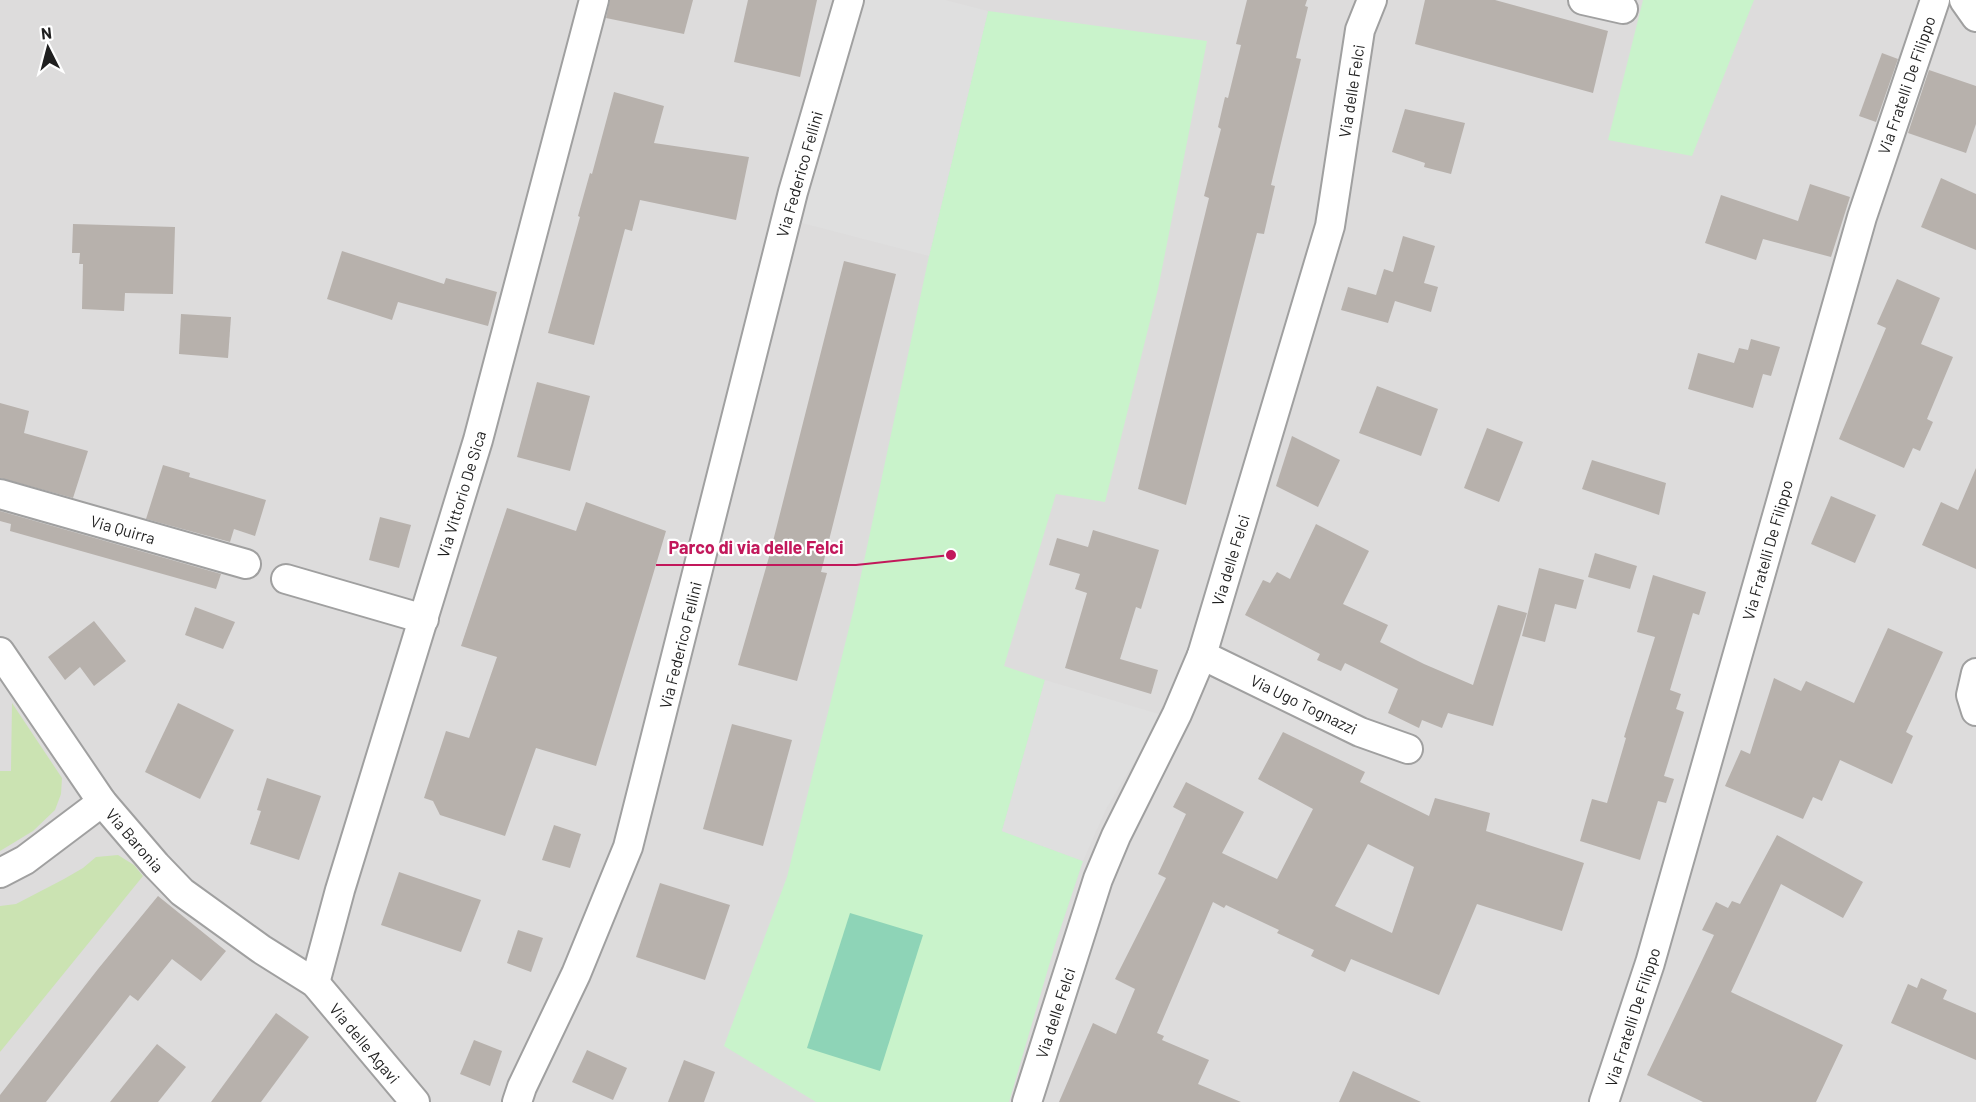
<svg xmlns="http://www.w3.org/2000/svg" width="1976" height="1102" font-family="Barlow,sans-serif">
<rect width="100%" height="100%" fill="#eeece6"/>
<!-- residential -->
<rect fill="#dddcdc" x="0" y="0" width="1976" height="1102"/>
<!-- grass -->
<g fill="#cbe3b2">
<path d="M 12,703 L 62,778 L 61,794 L 55,810 L 33,831 L 0,851 L 0,771 L 11,771 Z"/>
<path d="M 118,855 L 134,865 L 143,876 L 0,1052 L 0,906 L 16,904 L 64,879 L 83,868 L 96,857 Z"/>
</g>
<!-- park -->
<g fill="#c9f3cb">
<path d="M 1643,0 L 1754,0 L 1692,156 L 1608,140 Z"/>
<path d="M 988,11 L 1207,41 L 1158,289 L 1105,502 L 1056,494 L 1004,666 L 1045,680 L 1002,831 L 1083,861 L 1055,945 L 1009,1102 L 816,1102 L 724,1046 L 787,877 L 854,608 L 929,256 Z"/>
</g>
<!-- pitch -->
<path fill="#8ed4b7" d="M 850,913 L 923,935 L 880,1071 L 807,1048 Z"/>
<!-- parking -->
<g fill="#dfdfdf">
<path d="M 858,0 L 945,0 L 988,11 L 929,256 L 802,223 Z"/>
<path d="M 1045,680 L 1162,715 L 1106,809 L 1083,861 L 1002,831 Z"/>
</g>
<!-- building -->
<g fill="#b7b1ac" fill-rule="evenodd">
<path d="M 610,0 L 693,0 L 684,34 L 606,18 Z"/>
<path d="M 748,0 L 817,0 L 800,77 L 734,62 Z"/>
<path d="M 1247,0 L 1307,0 L 1305,6 L 1308,7 L 1296,58 L 1301,59 L 1271,185 L 1275,186 L 1264,234 L 1257,233 L 1186,505 L 1138,489 L 1209,198 L 1204,196 L 1221,129 L 1218,127 L 1225,97 L 1228,98 L 1241,45 L 1236,44 Z"/>
<path d="M 1425,0 L 1495,0 L 1608,31 L 1593,93 L 1415,44 Z"/>
<path d="M 1882,53 L 1898,59 L 1876,122 L 1859,116 Z"/>
<path d="M 1929,70 L 1976,86 L 1976,124 L 1966,153 L 1908,133 Z"/>
<path d="M 614,92 L 664,106 L 654,143 L 749,157 L 736,220 L 640,200 L 632,231 L 625,229 L 594,345 L 548,333 L 580,217 L 578,216 L 590,173 L 592,174 Z"/>
<path d="M 1405,109 L 1465,123 L 1451,174 L 1424,167 L 1425,163 L 1392,152 Z"/>
<path d="M 1941,178 L 1976,194 L 1976,250 L 1921,227 Z"/>
<path d="M 1810,184 L 1850,197 L 1831,257 L 1763,239 L 1756,260 L 1705,243 L 1721,195 L 1798,221 Z"/>
<path d="M 73,224 L 175,227 L 173,294 L 125,293 L 124,311 L 82,309 L 83,264 L 79,264 L 80,253 L 72,253 Z"/>
<path d="M 1403,236 L 1435,246 L 1424,283 L 1438,287 L 1431,312 L 1395,301 L 1388,323 L 1341,310 L 1348,287 L 1376,295 L 1384,269 L 1393,272 Z"/>
<path d="M 342,251 L 444,284 L 446,278 L 497,292 L 488,326 L 398,302 L 392,320 L 327,299 Z"/>
<path d="M 844,261 L 896,274 L 821,572 L 827,573 L 797,681 L 738,665 L 769,557 Z"/>
<path d="M 1897,279 L 1940,298 L 1921,344 L 1953,357 L 1927,419 L 1933,422 L 1920,451 L 1913,448 L 1904,468 L 1839,439 L 1886,328 L 1877,324 Z"/>
<path d="M 181,314 L 231,317 L 228,358 L 179,354 Z"/>
<path d="M 1751,339 L 1780,347 L 1771,376 L 1763,374 L 1753,408 L 1688,389 L 1698,353 L 1734,363 L 1739,348 L 1748,350 Z"/>
<path d="M 537,382 L 590,396 L 570,471 L 517,457 Z"/>
<path d="M 1377,386 L 1438,409 L 1421,456 L 1359,433 Z"/>
<path d="M 0,403 L 29,411 L 24,433 L 88,451 L 73,498 L 0,478 Z"/>
<path d="M 1487,428 L 1523,442 L 1499,502 L 1464,488 Z"/>
<path d="M 1292,436 L 1340,460 L 1318,507 L 1276,486 Z"/>
<path d="M 1592,460 L 1666,483 L 1659,515 L 1582,489 Z"/>
<path d="M 163,465 L 190,473 L 189,477 L 266,500 L 255,536 L 234,529 L 230,542 L 146,519 Z"/>
<path d="M 1976,468 L 1976,569 L 1922,545 L 1941,502 L 1958,510 Z"/>
<path d="M 1831,496 L 1876,515 L 1855,563 L 1811,544 Z"/>
<path d="M 586,502 L 666,531 L 596,766 L 536,748 L 505,836 L 440,815 L 433,801 L 424,798 L 446,731 L 469,738 L 497,657 L 461,646 L 507,508 L 576,531 Z"/>
<path d="M 0,511 L 221,574 L 216,589 L 10,531 L 11,524 L 0,521 Z"/>
<path d="M 380,517 L 411,525 L 399,568 L 369,560 Z"/>
<path d="M 1316,524 L 1369,551 L 1343,604 L 1388,625 L 1380,642 L 1424,664 L 1473,685 L 1498,605 L 1527,613 L 1493,726 L 1448,713 L 1442,728 L 1422,720 L 1419,728 L 1388,713 L 1398,689 L 1345,663 L 1341,671 L 1317,660 L 1320,654 L 1245,615 L 1263,580 L 1270,583 L 1277,572 L 1290,579 Z"/>
<path d="M 1093,530 L 1159,550 L 1141,609 L 1136,607 L 1120,659 L 1158,670 L 1151,694 L 1065,668 L 1087,593 L 1075,589 L 1080,574 L 1049,565 L 1057,538 L 1088,547 Z"/>
<path d="M 1595,553 L 1637,566 L 1630,589 L 1588,577 Z"/>
<path d="M 1539,568 L 1584,580 L 1576,609 L 1555,604 L 1545,642 L 1522,636 Z"/>
<path d="M 1653,575 L 1706,592 L 1699,615 L 1693,613 L 1670,690 L 1681,694 L 1676,709 L 1684,712 L 1664,776 L 1674,779 L 1666,803 L 1658,801 L 1640,860 L 1580,841 L 1592,799 L 1607,803 L 1626,738 L 1624,737 L 1655,637 L 1637,632 Z"/>
<path d="M 195,607 L 235,622 L 223,649 L 185,635 Z"/>
<path d="M 94,621 L 126,661 L 94,686 L 80,667 L 65,680 L 48,657 Z"/>
<path d="M 1888,628 L 1943,652 L 1906,732 L 1913,736 L 1892,784 L 1840,760 L 1822,801 L 1813,797 L 1803,819 L 1725,786 L 1741,750 L 1750,754 L 1774,678 L 1801,691 L 1806,681 L 1854,703 Z"/>
<path d="M 178,703 L 234,730 L 200,799 L 145,772 Z"/>
<path d="M 732,724 L 792,740 L 763,846 L 703,829 Z"/>
<path d="M 1283,732 L 1365,772 L 1360,782 L 1429,816 L 1435,798 L 1490,813 L 1486,831 L 1584,863 L 1562,931 L 1477,904 L 1439,995 L 1351,959 L 1345,972 L 1311,956 L 1314,950 L 1277,933 L 1279,930 L 1226,905 L 1224,908 L 1213,902 L 1157,1033 L 1164,1036 L 1162,1040 L 1209,1060 L 1198,1084 L 1241,1102 L 1059,1102 L 1093,1023 L 1116,1034 L 1135,989 L 1115,979 L 1166,878 L 1158,874 L 1186,814 L 1173,807 L 1186,782 L 1244,812 L 1222,853 L 1277,879 L 1313,809 L 1258,779 ZM 1368,844 L 1414,867 L 1392,933 L 1335,906 Z"/>
<path d="M 267,778 L 321,796 L 299,860 L 250,844 L 261,811 L 257,810 Z"/>
<path d="M 554,825 L 581,834 L 570,868 L 542,860 Z"/>
<path d="M 1777,835 L 1863,882 L 1843,918 L 1781,884 L 1731,992 L 1843,1045 L 1816,1102 L 1703,1102 L 1647,1075 L 1714,935 L 1702,930 L 1716,902 L 1728,908 L 1732,901 L 1740,904 Z"/>
<path d="M 399,872 L 481,900 L 461,952 L 381,925 Z"/>
<path d="M 660,883 L 730,905 L 705,980 L 636,957 Z"/>
<path d="M 158,896 L 226,951 L 201,981 L 172,959 L 138,1001 L 130,995 L 46,1102 L 0,1102 L 0,1095 L 98,969 Z"/>
<path d="M 518,930 L 543,938 L 531,972 L 507,963 Z"/>
<path d="M 1921,978 L 1947,990 L 1943,999 L 1976,1013 L 1976,1060 L 1891,1023 L 1908,984 L 1917,988 Z"/>
<path d="M 276,1013 L 309,1037 L 261,1102 L 211,1102 Z"/>
<path d="M 474,1040 L 502,1051 L 490,1086 L 460,1074 Z"/>
<path d="M 157,1044 L 186,1067 L 158,1102 L 110,1102 Z"/>
<path d="M 587,1050 L 627,1068 L 613,1100 L 572,1082 Z"/>
<path d="M 684,1060 L 715,1072 L 704,1102 L 668,1102 Z"/>
<path d="M 1353,1071 L 1421,1102 L 1339,1102 Z"/>
</g>
<g fill="none" stroke-linecap="round" stroke-linejoin="round">
<!-- street casing -->
<g stroke="#a0a0a0" stroke-width="32">
<g id="street">
<path d="M 1583,0 L 1623,9"/>
<path d="M 1964,0 L 1976,17"/>
<path d="M 0,494 L 246,564"/>
<path d="M 286,579 L 424,619"/>
<path d="M 0,652 L 102,802 L 156,865 L 182,892 L 261,949 L 315,983 L 415,1102"/>
<path d="M 1202,655 L 1360,732 L 1408,749"/>
<path d="M 1976,673 L 1971,695 L 1976,711"/>
<path d="M 0,873 L 25,860 L 102,802"/>
<path d="M 315,983 L 340,890 L 478,440 L 594,0"/>
<path d="M 517,1102 L 522,1087 L 576,974 L 628,847 L 793,192 L 849,0"/>
<path d="M 1027,1102 L 1098,879 L 1116,836 L 1177,714 L 1202,655 L 1330,226 L 1360,30 L 1372,0"/>
<path d="M 1604,1102 L 1650,963 L 1862,217 L 1935,0"/>
</g>
</g>
<!-- street -->
<use href="#street" stroke="#fff" stroke-width="28"/>
</g>
<g text-anchor="middle" dominant-baseline="central" stroke-width="4.5" stroke-linejoin="round" paint-order="stroke">
<!-- street labels -->
<g font-size="16" fill="#1f1f1f" stroke="#fff">
<text transform="translate(1906 85) rotate(-71)">Via Fratelli De Filippo</text>
<text transform="translate(1351 91) rotate(-81)">Via delle Felci</text>
<text transform="translate(799 174) rotate(-74)">Via Federico Fellini</text>
<text transform="translate(461 494) rotate(-73)">Via Vittorio De Sica</text>
<text transform="translate(123 529) rotate(16)">Via Quirra</text>
<text transform="translate(1767 550) rotate(-74)">Via Fratelli De Filippo</text>
<text transform="translate(1230 560) rotate(-73)">Via delle Felci</text>
<text transform="translate(680 645) rotate(-76)">Via Federico Fellini</text>
<text transform="translate(1304 704) rotate(26)">Via Ugo Tognazzi</text>
<text transform="translate(135 840) rotate(49)">Via Baronia</text>
<text transform="translate(1055 1013) rotate(-72)">Via delle Felci</text>
<text transform="translate(1632 1017) rotate(-72)">Via Fratelli De Filippo</text>
<text transform="translate(365 1043) rotate(50)">Via delle Agavi</text>
</g>
</g>
<!-- callouts -->
<path fill="none" stroke="#c2185b" stroke-width="2" d="M951 555L856 565H656"/>
<circle fill="#c2185b" stroke="#fff" stroke-width="2" cx="951" cy="555" r="6"/>
<g font-size="18" text-anchor="middle" font-weight="bold" fill="#c2185b" stroke="#fff" stroke-width="4.5" stroke-linejoin="round" paint-order="stroke">
<text x="756" y="554">Parco di via delle Felci</text>
</g>
<!-- north arrow -->
<g transform="translate(48 48) rotate(354)" stroke="#ffffff" stroke-width="4.5" paint-order="stroke">
<path d="M0-4.5L10 22L0 15L-10 22Z" fill="#1f1f1f"/>
<text y="-9" font-size="16" font-weight="bold" text-anchor="middle" fill="#1f1f1f">N</text>
</g>
</svg>
